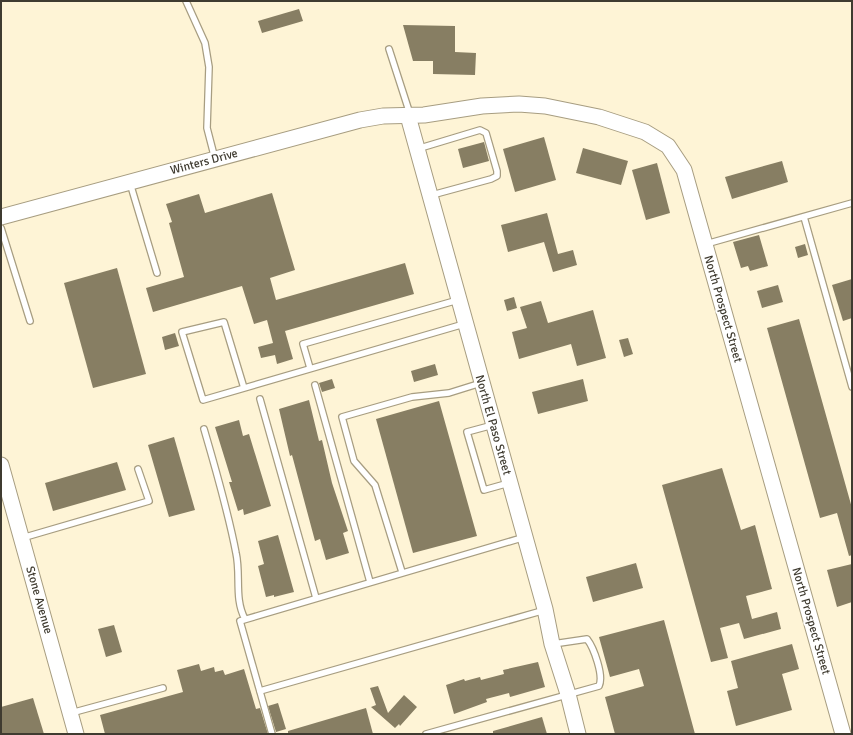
<svg xmlns="http://www.w3.org/2000/svg" width="853" height="735" font-family="Signika,sans-serif">
<rect width="100%" height="100%" fill="#fef4d6"/>
<!-- building -->
<g fill="#877e63">
<path d="M 299,9 L 303,21 L 262,33 L 258,21 Z"/>
<path d="M 403,25 L 455,26 L 455,52 L 476,53 L 475,75 L 433,74 L 433,61 L 413,61 Z"/>
<path d="M 544,137 L 556,180 L 515,192 L 503,149 Z"/>
<path d="M 484,142 L 489,161 L 463,168 L 458,149 Z"/>
<path d="M 583,148 L 628,161 L 621,185 L 576,173 Z"/>
<path d="M 782,161 L 788,182 L 732,199 L 725,177 Z"/>
<path d="M 657,163 L 670,213 L 646,220 L 632,170 Z"/>
<path d="M 272,193 L 295,270 L 270,278 L 276,300 L 405,263 L 414,294 L 285,331 L 293,359 L 277,364 L 275,355 L 261,358 L 258,347 L 273,343 L 267,320 L 254,324 L 242,286 L 153,312 L 146,288 L 184,277 L 169,223 L 172,222 L 166,204 L 199,194 L 205,213 Z"/>
<path d="M 547,213 L 558,254 L 573,250 L 577,265 L 553,272 L 544,242 L 508,252 L 501,225 Z"/>
<path d="M 759,235 L 768,266 L 750,271 L 748,266 L 741,268 L 733,242 Z"/>
<path d="M 805,244 L 808,255 L 798,258 L 795,247 Z"/>
<path d="M 117,268 L 146,374 L 93,388 L 64,283 Z"/>
<path d="M 852,279 L 852,318 L 843,321 L 832,285 Z"/>
<path d="M 778,285 L 783,302 L 762,308 L 757,291 Z"/>
<path d="M 514,297 L 517,308 L 507,311 L 504,300 Z"/>
<path d="M 541,301 L 548,323 L 593,310 L 606,358 L 577,366 L 571,344 L 519,359 L 512,332 L 527,328 L 520,307 Z"/>
<path d="M 799,319 L 852,508 L 852,555 L 849,556 L 837,513 L 820,518 L 767,328 Z"/>
<path d="M 175,333 L 179,346 L 165,350 L 162,337 Z"/>
<path d="M 628,338 L 633,354 L 624,357 L 619,340 Z"/>
<path d="M 435,364 L 438,375 L 414,382 L 411,371 Z"/>
<path d="M 332,379 L 335,388 L 322,392 L 319,383 Z"/>
<path d="M 583,379 L 588,401 L 538,414 L 532,392 Z"/>
<path d="M 309,400 L 319,441 L 322,440 L 332,483 L 348,531 L 343,533 L 349,553 L 326,560 L 320,539 L 315,541 L 292,455 L 290,456 L 279,409 Z"/>
<path d="M 439,401 L 477,536 L 413,553 L 376,419 Z"/>
<path d="M 239,420 L 243,436 L 249,434 L 271,506 L 244,515 L 243,509 L 238,511 L 229,482 L 232,482 L 215,427 Z"/>
<path d="M 174,437 L 195,510 L 169,517 L 148,445 Z"/>
<path d="M 117,462 L 126,490 L 53,511 L 45,483 Z"/>
<path d="M 722,468 L 741,530 L 755,525 L 772,589 L 746,596 L 752,619 L 777,612 L 781,629 L 744,639 L 739,623 L 720,628 L 728,658 L 711,662 L 662,485 Z"/>
<path d="M 278,535 L 294,592 L 274,597 L 274,595 L 266,597 L 258,566 L 264,564 L 258,541 Z"/>
<path d="M 636,563 L 643,588 L 593,602 L 586,577 Z"/>
<path d="M 852,564 L 852,602 L 837,607 L 827,570 Z"/>
<path d="M 664,620 L 695,734 L 615,734 L 605,697 L 644,686 L 639,669 L 610,677 L 599,637 Z"/>
<path d="M 114,625 L 122,652 L 106,657 L 98,629 Z"/>
<path d="M 792,644 L 799,669 L 782,674 L 792,710 L 736,726 L 727,691 L 738,688 L 731,661 Z"/>
<path d="M 538,662 L 545,687 L 510,697 L 509,693 L 486,699 L 487,702 L 454,714 L 446,685 L 464,679 L 465,681 L 480,677 L 481,680 L 504,674 L 503,670 Z"/>
<path d="M 199,664 L 201,671 L 214,667 L 215,672 L 223,670 L 225,675 L 244,669 L 256,709 L 260,708 L 268,734 L 105,734 L 100,715 L 183,692 L 177,670 Z"/>
<path d="M 378,686 L 388,713 L 404,695 L 417,707 L 400,726 L 399,724 L 395,728 L 371,707 L 376,705 L 370,688 Z"/>
<path d="M 33,698 L 44,734 L 1,734 L 1,707 Z"/>
<path d="M 278,703 L 286,729 L 276,732 L 268,706 Z"/>
<path d="M 366,708 L 373,734 L 288,734 L 288,731 Z"/>
<path d="M 542,717 L 547,734 L 493,734 L 493,731 Z"/>
</g>
<g fill="none" stroke-linecap="round" stroke-linejoin="round">
<!-- lane casing -->
<g stroke="#a79d81" stroke-width="8">
<g id="lane">
<path d="M 186,1 L 205,43 L 209,67 L 207,128 L 215,159"/>
<path d="M 389,49 L 410,114"/>
<path d="M 417,149 L 480,130 L 486,133 L 497,171 L 497,176 L 491,179 L 432,195"/>
<path d="M 130,183 L 157,273"/>
<path d="M 804,217 L 852,387"/>
<path d="M 1,228 L 30,321"/>
<path d="M 706,244 L 852,203"/>
<path d="M 310,368 L 303,344 L 458,300"/>
<path d="M 315,385 L 370,582"/>
<path d="M 244,388 L 224,322 L 182,332 L 203,400 L 464,324"/>
<path d="M 260,399 L 316,598"/>
<path d="M 493,425 L 467,432 L 484,490 L 509,483"/>
<path d="M 204,429 C 216,470 228,511 236,553 C 241,575 234,599 245,619"/>
<path d="M 22,538 L 149,501 L 138,469"/>
<path d="M 402,572 L 375,485 L 354,461 L 342,417 L 412,397 L 449,393 L 481,383"/>
<path d="M 260,691 L 545,610"/>
<path d="M 71,713 L 163,688"/>
<path d="M 272,734 L 240,621 L 525,537"/>
<path d="M 426,734 L 599,686 C 604,676 594,648 587,639 L 553,644"/>
</g>
</g>
<!-- secondary casing -->
<g stroke="#a79d81" stroke-width="17">
<g id="secondary">
<path d="M 408,116 L 525,537 L 545,609 L 552,644 L 568,694 L 578,734"/>
<path d="M 1,217 L 360,120 L 383,116 L 424,115 L 482,106 L 519,104 L 545,106 L 599,117 L 645,132 L 668,146 L 684,170 L 843,734"/>
<path d="M 1,465 L 76,734"/>
</g>
</g>
<!-- lane -->
<use href="#lane" stroke="#fff" stroke-width="5.5"/>
<!-- secondary -->
<use href="#secondary" stroke="#fff" stroke-width="15"/>
</g>
<g text-anchor="middle" dominant-baseline="central" stroke-width="4" stroke-linejoin="round" paint-order="stroke">
<!-- street labels -->
<g font-size="12" fill="#3f3b30" stroke="#fff">
<text transform="translate(204 162) rotate(-15)">Winters Drive</text>
<text transform="translate(723 309) rotate(74)">North Prospect Street</text>
<text transform="translate(493 425) rotate(74)">North El Paso Street</text>
<text transform="translate(39 600) rotate(74)">Stone Avenue</text>
<text transform="translate(811 621) rotate(74)">North Prospect Street</text>
</g>
</g>
<!-- border -->
<rect width="853" height="735" fill="none" stroke="#3f3b30" stroke-width="4"/>
</svg>
